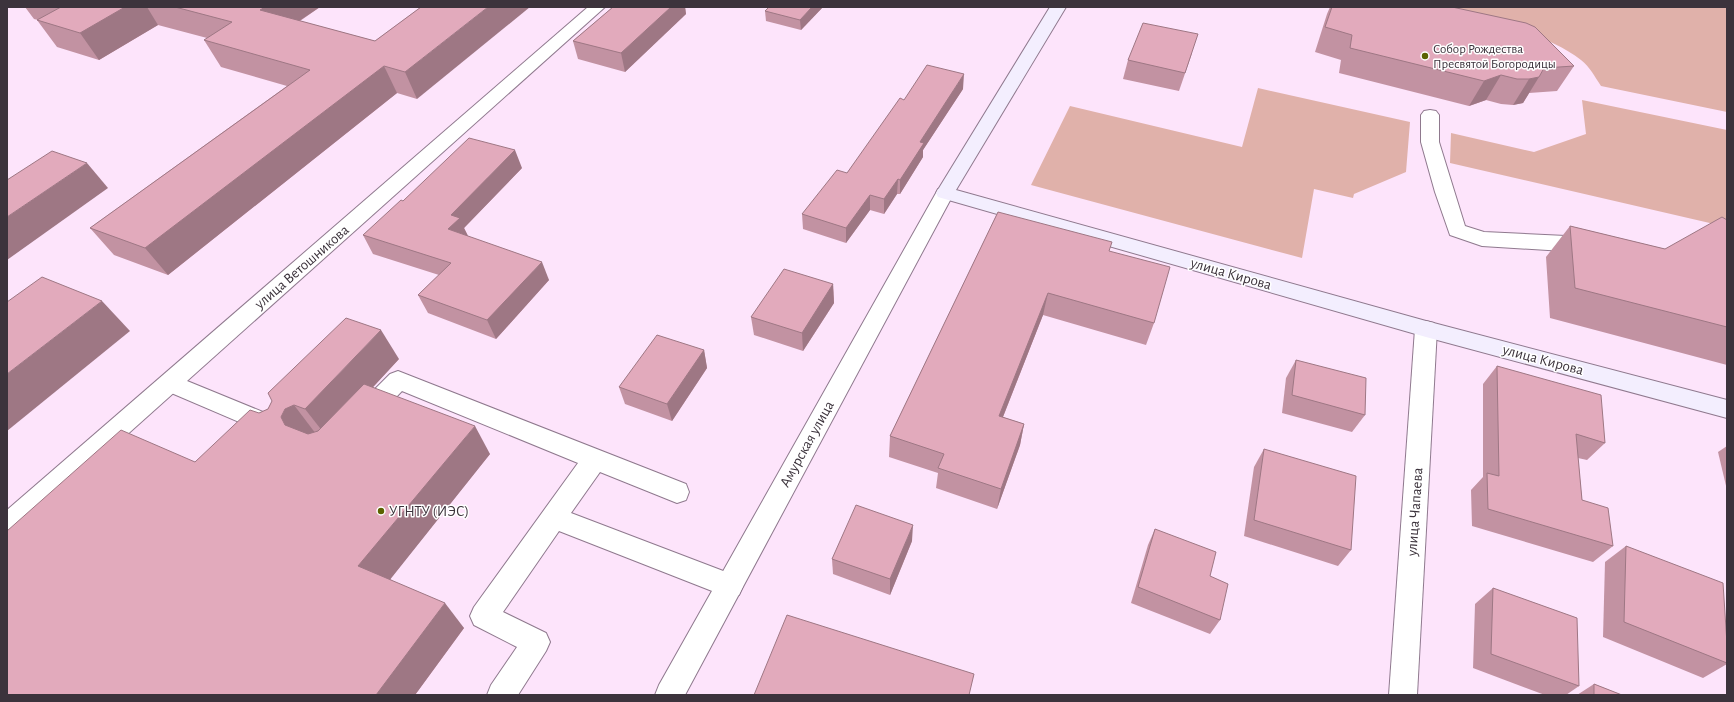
<svg xmlns="http://www.w3.org/2000/svg" width="1734" height="702" font-family="'Alegreya Sans',sans-serif">
<rect width="100%" height="100%" fill="#fde4fb"/>
<!-- green -->
<g fill="#e0b1aa">
<path d="M 1451,7 L 1727,7 L 1727,112 L 1601,86 C 1595,77 1590,67 1581,60 C 1547,34 1491,21 1451,7 Z"/>
<path d="M 1258,88 L 1410,122 L 1406,172 L 1354,194 L 1353,198 L 1314,189 L 1302,258 L 1031,185 L 1070,106 L 1242,147 Z"/>
<path d="M 1582,100 L 1727,130 L 1727,227 L 1450,163 L 1451,133 L 1534,152 L 1586,134 Z"/>
</g>
<g fill="none" stroke-linecap="round" stroke-linejoin="round">
<!-- lane casing -->
<g stroke="#8f798e" stroke-width="2">
<g id="lane">
<path d="M 1430,110 L 1436,111 L 1439,115 L 1439,142 L 1465,226 L 1484,232 L 1587,237 L 1594,239 L 1597,244 L 1594,249 L 1587,251 L 1564,251 L 1482,246 L 1450,235 L 1435,192 L 1421,142 L 1421,115 L 1424,111 Z"/>
<path d="M 398,371 L 686,484 L 689,492 L 686,500 L 677,503 L 600,472 L 571,513 L 739,577 L 743,586 L 739,595 L 730,598 L 559,531 L 503,612 L 546,633 L 550,642 L 546,651 L 518,695 L 487,695 L 491,685 L 517,647 L 474,625 L 470,616 L 474,607 L 578,463 L 402,391 L 373,421 L 365,423 L 357,421 L 353,414 L 357,407 L 390,374 Z"/>
<path d="M 170,374 L 280,419 L 284,426 L 280,433 L 272,436 L 162,389 L 159,383 L 162,377 Z"/>
</g>
</g>
<!-- street casing -->
<g stroke="#8f798e" stroke-width="2">
<g id="street">
<path d="M 588,7 L 605,7 L 16,534 L 7,537 L 7,510 Z"/>
<path d="M 945,187 L 952,189 L 954,193 L 685,695 L 655,695 L 659,685 L 936,193 L 938,189 Z"/>
<path d="M 1426,321 L 1434,323 L 1437,329 L 1417,695 L 1389,695 L 1415,329 L 1418,323 Z"/>
</g>
</g>
<!-- secondary casing -->
<g stroke="#8f798e" stroke-width="2">
<path id="secondary" d="M 1050,7 L 1066,7 L 956,190 L 1426,321 L 1727,400 L 1727,418 L 1426,337 L 938,197 L 936,193 Z"/>
</g>
<!-- lane -->
<use href="#lane" fill="#fff" fill-rule="evenodd"/>
<!-- street -->
<use href="#street" fill="#fff" fill-rule="evenodd"/>
<!-- secondary -->
<use href="#secondary" fill="#f3eefe" fill-rule="evenodd"/>
</g>
<!-- wall -->
<g fill="#c292a2">
<path d="M 25,7 L 320,7 L 300,21 L 375,41 L 421,7 L 417,99 L 397,93 L 168,275 L 114,255 L 90,228 L 287,86 L 221,67 L 204,40 L 207,38 L 158,25 L 99,60 L 57,47 L 37,20 L 38,20 L 34,19 Z"/>
<path d="M 613,7 L 685,7 L 686,14 L 625,72 L 578,59 L 573,41 Z"/>
<path d="M 823,7 L 801,30 L 766,21 L 765,11 Z"/>
<path d="M 1330,7 L 1452,7 L 1574,66 L 1557,91 L 1529,93 L 1523,103 L 1513,105 L 1501,104 L 1486,100 L 1469,106 L 1339,73 L 1341,60 L 1315,52 L 1327,14 Z"/>
<path d="M 1192,53 L 1179,91 L 1123,79 L 1128,60 Z"/>
<path d="M 963,89 L 923,150 L 923,157 L 900,194 L 897,194 L 884,214 L 870,210 L 846,243 L 803,229 L 802,214 L 847,173 L 904,100 Z"/>
<path d="M 522,168 L 464,228 L 468,236 L 549,280 L 496,339 L 428,313 L 418,295 L 439,275 L 373,254 L 363,235 L 403,201 Z"/>
<path d="M 998,212 L 1109,251 L 1154,323 L 1146,345 L 1043,315 L 1003,417 L 1024,424 L 1020,445 L 997,509 L 936,488 L 938,473 L 889,457 L 890,436 Z"/>
<path d="M 1727,220 L 1727,365 L 1550,318 L 1546,257 L 1570,226 L 1665,249 Z"/>
<path d="M 833,284 L 834,303 L 803,351 L 754,335 L 751,317 Z"/>
<path d="M 704,350 L 707,368 L 672,421 L 625,404 L 619,387 Z"/>
<path d="M 399,359 L 372,388 L 490,454 L 390,579 L 464,628 L 415,695 L 7,695 L 195,462 L 259,413 L 268,409 L 272,401 Z"/>
<path d="M 1296,360 L 1365,415 L 1352,432 L 1282,413 L 1286,378 Z"/>
<path d="M 1497,366 L 1605,443 L 1587,460 L 1578,458 L 1582,500 L 1613,546 L 1593,562 L 1472,526 L 1471,490 L 1483,477 L 1483,384 Z"/>
<path d="M 1727,446 L 1727,490 L 1718,452 Z"/>
<path d="M 1264,449 L 1351,550 L 1338,566 L 1244,536 L 1254,467 Z"/>
<path d="M 1155,529 L 1210,576 L 1220,620 L 1210,634 L 1131,603 L 1148,545 Z"/>
<path d="M 912,541 L 890,595 L 833,574 L 832,559 Z"/>
<path d="M 1626,546 L 1727,644 L 1727,664 L 1703,678 L 1603,637 L 1605,562 Z"/>
<path d="M 1493,588 L 1579,686 L 1566,695 L 1545,695 L 1473,668 L 1475,604 Z"/>
<path d="M 1594,684 L 1622,695 L 1577,695 Z"/>
</g>
<!-- shaded-wall -->
<g fill="#9e7784">
<path d="M 125,7 L 147,7 L 158,25 L 99,60 L 80,33 Z"/>
<path d="M 265,7 L 320,7 L 275,37 L 260,10 Z"/>
<path d="M 488,7 L 530,7 L 417,99 L 405,72 Z"/>
<path d="M 671,7 L 685,7 L 686,14 L 625,72 L 621,53 Z"/>
<path d="M 812,7 L 823,7 L 801,30 L 800,20 Z"/>
<path d="M 384,66 L 397,93 L 168,275 L 145,248 Z"/>
<path d="M 964,74 L 963,89 L 923,150 L 923,157 L 900,194 L 900,180 L 920,142 Z"/>
<path d="M 1501,75 L 1486,100 L 1469,106 L 1484,81 Z"/>
<path d="M 1539,77 L 1523,103 L 1513,105 L 1529,79 Z"/>
<path d="M 515,150 L 522,168 L 464,228 L 468,236 L 448,229 L 451,215 Z"/>
<path d="M 87,163 L 108,188 L 7,260 L 7,217 Z"/>
<path d="M 898,179 L 897,194 L 884,214 L 884,199 Z"/>
<path d="M 870,195 L 870,210 L 846,243 L 846,228 Z"/>
<path d="M 542,262 L 549,280 L 496,339 L 487,320 Z"/>
<path d="M 833,284 L 834,303 L 803,351 L 802,333 Z"/>
<path d="M 1048,293 L 1043,315 L 995,437 L 999,416 Z"/>
<path d="M 102,301 L 130,331 L 7,431 L 7,374 Z"/>
<path d="M 381,330 L 399,359 L 327,437 L 305,409 Z"/>
<path d="M 704,350 L 707,368 L 672,421 L 667,404 Z"/>
<path d="M 294,405 L 316,434 L 308,437 L 285,425 L 281,417 L 285,409 Z"/>
<path d="M 1024,424 L 1020,445 L 997,509 L 1001,489 Z"/>
<path d="M 475,426 L 490,454 L 381,591 L 358,566 Z"/>
<path d="M 913,525 L 912,541 L 890,595 L 890,579 Z"/>
<path d="M 445,603 L 464,628 L 415,695 L 376,695 Z"/>
</g>
<!-- building -->
<g fill="#e2aabc" stroke="#9e7784">
<path d="M 61,7 L 125,7 L 80,33 L 37,20 Z"/>
<path d="M 175,7 L 265,7 L 260,10 L 375,41 L 421,7 L 488,7 L 405,72 L 384,66 L 145,248 L 90,228 L 310,70 L 204,40 L 232,22 Z"/>
<path d="M 613,7 L 671,7 L 621,53 L 573,41 Z"/>
<path d="M 769,7 L 812,7 L 800,20 L 765,11 Z"/>
<path d="M 1332,7 L 1452,7 L 1526,23 L 1535,27 L 1574,66 L 1544,68 L 1539,77 L 1529,79 L 1517,79 L 1501,75 L 1484,81 L 1350,48 L 1352,35 L 1325,27 Z"/>
<path d="M 1143,23 L 1198,34 L 1185,73 L 1128,60 Z"/>
<path d="M 927,65 L 964,74 L 920,142 L 924,143 L 900,180 L 898,179 L 884,199 L 870,195 L 846,228 L 802,214 L 837,170 L 847,173 L 900,98 L 904,100 Z"/>
<path d="M 469,138 L 515,150 L 451,215 L 460,218 L 448,229 L 542,262 L 487,320 L 418,295 L 451,263 L 363,235 L 401,200 L 403,201 Z"/>
<path d="M 52,151 L 87,163 L 7,217 L 7,180 Z"/>
<path d="M 998,212 L 1112,242 L 1109,251 L 1170,267 L 1154,323 L 1048,293 L 999,416 L 1024,424 L 1001,489 L 938,468 L 944,454 L 890,436 Z"/>
<path d="M 1722,217 L 1727,220 L 1727,327 L 1575,288 L 1570,226 L 1665,249 Z"/>
<path d="M 784,269 L 833,284 L 802,333 L 751,317 Z"/>
<path d="M 42,277 L 102,301 L 7,374 L 7,302 Z"/>
<path d="M 346,318 L 381,330 L 305,409 L 294,405 L 285,409 L 281,417 L 285,425 L 308,434 L 318,431 L 364,384 L 475,426 L 358,566 L 445,603 L 376,695 L 7,695 L 7,531 L 121,430 L 195,462 L 250,410 L 259,413 L 268,409 L 272,401 L 268,393 Z"/>
<path d="M 657,335 L 704,350 L 667,404 L 619,387 Z"/>
<path d="M 1296,360 L 1366,378 L 1365,415 L 1292,395 Z"/>
<path d="M 1497,366 L 1601,395 L 1605,443 L 1576,434 L 1582,500 L 1608,508 L 1613,546 L 1488,509 L 1487,473 L 1499,476 Z"/>
<path d="M 1264,449 L 1356,476 L 1351,550 L 1254,520 Z"/>
<path d="M 856,505 L 913,525 L 890,579 L 832,559 Z"/>
<path d="M 1155,529 L 1216,552 L 1210,576 L 1228,584 L 1220,620 L 1138,587 Z"/>
<path d="M 1626,546 L 1723,583 L 1727,644 L 1727,663 L 1624,622 Z"/>
<path d="M 1493,588 L 1577,618 L 1579,686 L 1491,654 Z"/>
<path d="M 787,615 L 974,674 L 969,695 L 754,695 Z"/>
<path d="M 1594,684 L 1622,695 L 1594,695 Z"/>
</g>
<!-- markers -->
<g fill="#5b6200" stroke="#fff" stroke-width="1.5">
<circle cx="1425" cy="56" r="4"/>
<circle cx="381" cy="511" r="4"/>
</g>
<g text-anchor="middle" dominant-baseline="central" stroke-width="3" stroke-linejoin="round" paint-order="stroke">
<!-- far-poi labels -->
<g font-size="13" fill="#3c333c" stroke="#fff" text-anchor="start">
<text x="1433" y="49">Собор Рождества<tspan x="1433" dy="15">Пресвятой Богородицы</tspan></text>
</g>
<!-- street labels -->
<g font-size="15" fill="#3c333c" stroke="#fff">
<text transform="translate(302 267) rotate(-41)">улица Ветошникова</text>
<text transform="translate(1231 274) rotate(16)">улица Кирова</text>
<text transform="translate(1543 360) rotate(15)">улица Кирова</text>
<text transform="translate(807 444) rotate(-61)">Амурская улица</text>
<text transform="translate(1415 512) rotate(-86)">улица Чапаева</text>
</g>
<!-- poi labels -->
<g font-size="15" fill="#3c333c" stroke="#fff" text-anchor="start">
<text x="389" y="511">УГНТУ (ИЭС)</text>
</g>
</g>
<!-- border -->
<rect width="1734" height="702" fill="none" stroke="#3c333c" stroke-width="16"/>
</svg>
